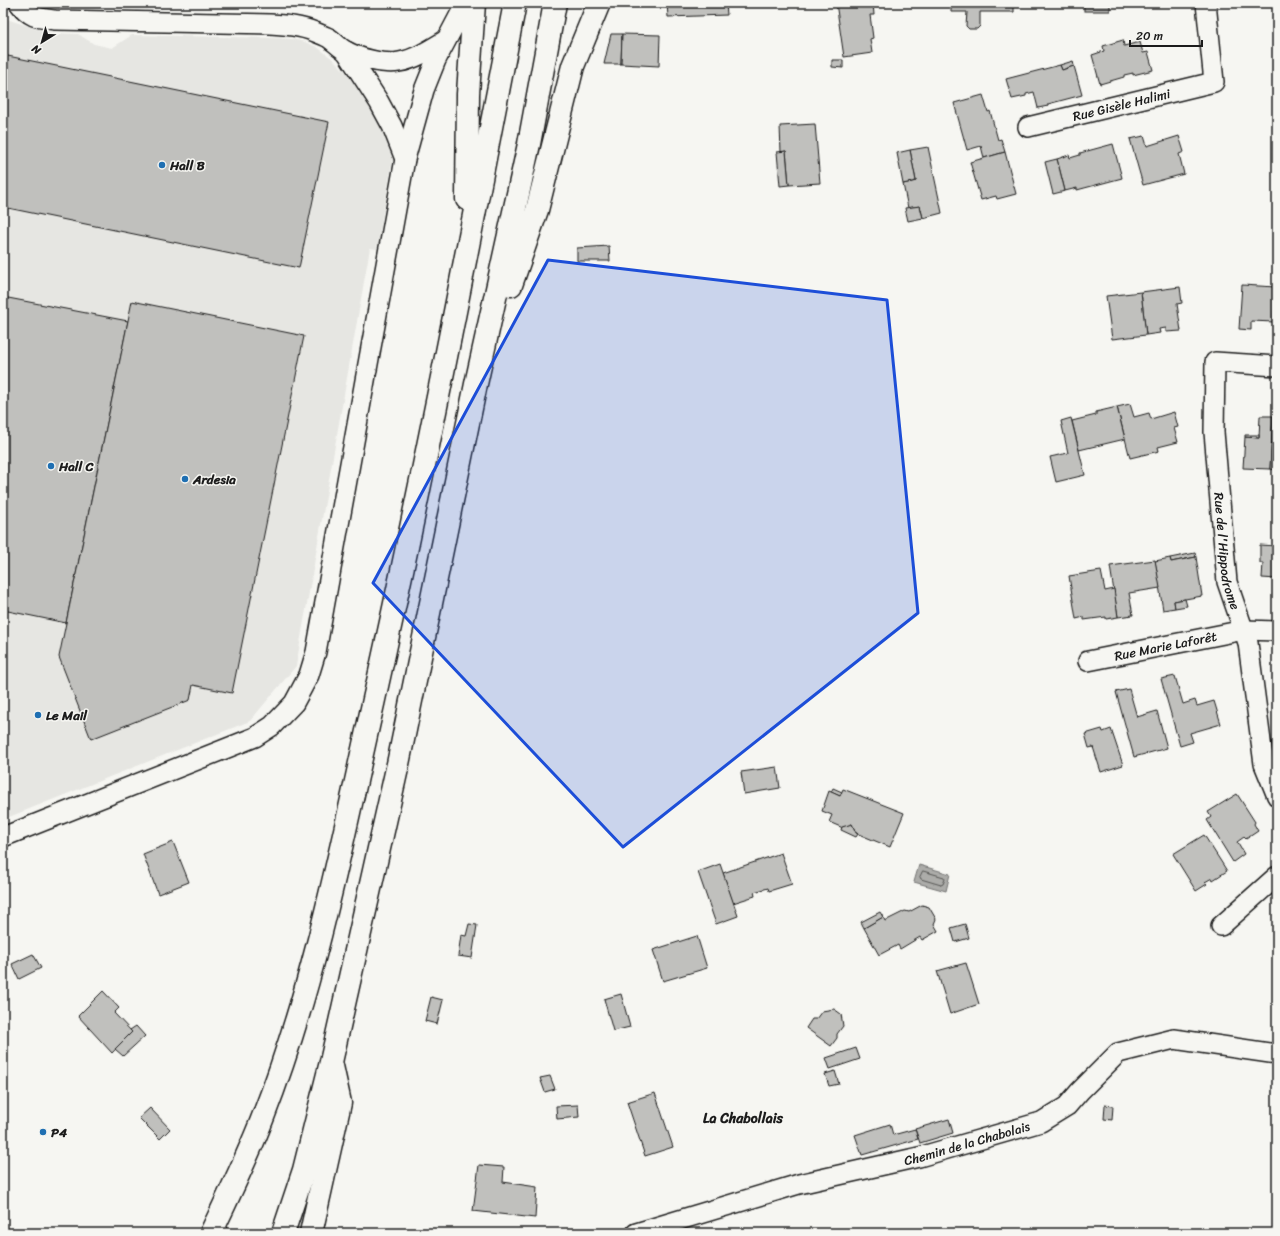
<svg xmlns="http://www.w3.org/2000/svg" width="1280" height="1236" font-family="Sriracha,sans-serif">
<rect width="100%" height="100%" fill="#f6f6f2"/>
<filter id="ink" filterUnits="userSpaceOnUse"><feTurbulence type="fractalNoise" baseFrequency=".025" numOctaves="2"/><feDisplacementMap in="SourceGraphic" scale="8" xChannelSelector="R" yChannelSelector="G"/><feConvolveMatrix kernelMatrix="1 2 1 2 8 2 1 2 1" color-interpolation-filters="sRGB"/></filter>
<g filter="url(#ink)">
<!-- built -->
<path fill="#e6e6e2" d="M 3,18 L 50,33 L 78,34 L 94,44 L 112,48 L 132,35 L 279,38 L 293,39 L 305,42 L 317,47 L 334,60 L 349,75 L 362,91 L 384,130 L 391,151 L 393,159 L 377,249 L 370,248 L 296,666 L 250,721 L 4,819 L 3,818 Z"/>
<!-- water -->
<path fill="#acaca9" stroke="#727271" d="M 919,865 L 950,874 L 946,891 L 914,882 Z"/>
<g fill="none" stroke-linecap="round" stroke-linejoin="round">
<!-- shore -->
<path stroke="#565654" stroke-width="1" d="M 923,871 L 944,877 L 945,879 L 943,884 L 941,885 L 921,879 L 920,877 Z"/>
</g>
<!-- building -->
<g fill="#c0c0bd" stroke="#1c1c1c">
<path d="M 667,3 L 726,3 L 727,15 L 668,17 Z"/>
<path d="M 836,3 L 873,3 L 874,15 L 870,15 L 873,38 L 870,39 L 872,53 L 844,57 Z"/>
<path d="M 951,3 L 1014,3 L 1014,12 L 980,12 L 980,26 L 977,29 L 969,29 L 966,26 L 967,12 L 951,12 Z"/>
<rect x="1084" y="3" width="26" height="8"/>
<path d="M 611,34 L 622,34 L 621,64 L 604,64 Z"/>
<path d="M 622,34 L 660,35 L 659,66 L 621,64 Z"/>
<path d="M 1123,40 L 1124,46 L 1140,42 L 1143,53 L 1148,52 L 1153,70 L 1133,75 L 1133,73 L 1124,75 L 1124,77 L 1100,84 L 1092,55 L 1104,51 L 1103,46 Z"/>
<path d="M 3,55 L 329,122 L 299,268 L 3,207 Z"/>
<path d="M 832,60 L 843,60 L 843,68 L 832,67 Z"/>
<path d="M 1073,61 L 1074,66 L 1062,70 L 1060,65 Z"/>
<path d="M 1060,65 L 1062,70 L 1074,66 L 1082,95 L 1048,104 L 1048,106 L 1038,108 L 1034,92 L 1026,94 L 1026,96 L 1012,99 L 1006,79 Z"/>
<path d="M 983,95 L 988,112 L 990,111 L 998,140 L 1001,139 L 1005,152 L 984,158 L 981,146 L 967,150 L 954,103 Z"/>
<path d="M 815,124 L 820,183 L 789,185 L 786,151 L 781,152 L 780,126 Z"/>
<path d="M 1144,136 L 1147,146 L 1179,136 L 1184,152 L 1179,154 L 1184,174 L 1143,185 L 1130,139 Z"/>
<path d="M 1113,144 L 1122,178 L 1077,190 L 1077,188 L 1065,191 L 1057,159 L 1069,155 L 1070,158 L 1080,155 L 1080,153 Z"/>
<path d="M 928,147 L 942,213 L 923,218 L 920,206 L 908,208 L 903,184 L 916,181 L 910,150 Z"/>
<path d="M 910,150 L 916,181 L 903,184 L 897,153 Z"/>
<path d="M 786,151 L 789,185 L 780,186 L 777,152 Z"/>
<path d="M 1005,152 L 1016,194 L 997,199 L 996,196 L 981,200 L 970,162 Z"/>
<path d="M 1057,159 L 1065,191 L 1053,194 L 1045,162 Z"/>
<path d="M 920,206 L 923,218 L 908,221 L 905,208 Z"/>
<path d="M 609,246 L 610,261 L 577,261 L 577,248 Z"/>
<path d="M 1242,285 L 1276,287 L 1274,322 L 1251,321 L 1251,330 L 1239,329 Z"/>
<path d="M 1180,287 L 1182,303 L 1177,304 L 1181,331 L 1166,332 L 1166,328 L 1159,329 L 1160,333 L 1146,335 L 1141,292 Z"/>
<path d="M 1276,287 L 1277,287 L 1277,332 L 1273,331 Z"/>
<path d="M 1141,292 L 1146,335 L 1112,339 L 1106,296 Z"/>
<path d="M 3,297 L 128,321 L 66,623 L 3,610 Z"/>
<path d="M 132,301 L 304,336 L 232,693 L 193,685 L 190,700 L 91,739 L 59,657 Z"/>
<path d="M 1130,404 L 1134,417 L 1149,413 L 1151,419 L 1174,412 L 1178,427 L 1174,428 L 1178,442 L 1158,447 L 1159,451 L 1130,458 L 1117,407 Z"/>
<path d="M 1117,407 L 1125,439 L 1079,450 L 1072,421 L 1096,415 L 1096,412 Z"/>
<path d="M 1260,416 L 1273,416 L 1270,469 L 1243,468 L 1245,437 L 1259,438 Z"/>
<path d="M 1273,416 L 1277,416 L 1277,470 L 1270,469 Z"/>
<path d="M 1071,418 L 1085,475 L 1056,482 L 1050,457 L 1068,453 L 1061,421 Z"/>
<path d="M 1245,435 L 1259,435 L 1259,438 L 1245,437 Z"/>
<path d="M 1260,545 L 1277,546 L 1277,579 L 1262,578 L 1263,563 L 1260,563 Z"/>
<path d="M 1195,553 L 1196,557 L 1171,562 L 1170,558 Z"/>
<path d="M 1196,557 L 1202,596 L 1174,601 L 1175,608 L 1163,610 L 1155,561 L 1170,558 L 1171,562 Z"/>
<path d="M 1155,560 L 1160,588 L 1129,593 L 1133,615 L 1118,617 L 1110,566 Z"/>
<path d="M 1101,571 L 1105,591 L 1114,589 L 1118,617 L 1106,619 L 1106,617 L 1084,620 L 1084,617 L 1076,619 L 1069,576 Z"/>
<path d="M 1185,599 L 1187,606 L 1175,608 L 1174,601 Z"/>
<path d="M 1175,676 L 1183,704 L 1195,700 L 1197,706 L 1214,701 L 1221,724 L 1190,733 L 1193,742 L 1180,746 L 1161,679 Z"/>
<path d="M 1129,689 L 1137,717 L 1157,711 L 1167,748 L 1134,757 L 1116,692 Z"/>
<path d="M 1102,729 L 1103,732 L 1111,729 L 1123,765 L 1101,772 L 1093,747 L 1089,748 L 1085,734 Z"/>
<path d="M 777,767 L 780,788 L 744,794 L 741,772 Z"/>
<path d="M 833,788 L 842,792 L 840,796 L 831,792 Z"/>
<path d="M 843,789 L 904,813 L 890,847 L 856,833 L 852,824 L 843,828 L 829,822 L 832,815 L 822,811 L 829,791 L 840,796 Z"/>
<path d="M 1237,794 L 1255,822 L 1254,824 L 1258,831 L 1246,839 L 1244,837 L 1237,842 L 1244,854 L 1233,862 L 1207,820 L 1211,817 L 1208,812 Z"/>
<path d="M 852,824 L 856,833 L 858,834 L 856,837 L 841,830 L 842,827 Z"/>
<path d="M 1204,835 L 1227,871 L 1213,880 L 1212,878 L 1205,882 L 1207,884 L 1196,891 L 1173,854 Z"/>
<path d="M 173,842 L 189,882 L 158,894 L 143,854 Z"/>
<path d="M 781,853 L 792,884 L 769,891 L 768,888 L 754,892 L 755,896 L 733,903 L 723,873 Z"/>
<path d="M 720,864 L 738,916 L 716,924 L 698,872 Z"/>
<path d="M 922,905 L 929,907 L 936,919 L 934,924 L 938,931 L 922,940 L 920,937 L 900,949 L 898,945 L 879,955 L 864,928 L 883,917 L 885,921 L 905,911 L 909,912 Z"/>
<path d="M 880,912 L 883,917 L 864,928 L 861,922 Z"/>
<path d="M 469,924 L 477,925 L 472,958 L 458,956 L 461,935 L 466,936 Z"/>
<path d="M 965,924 L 969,938 L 955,942 L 951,928 Z"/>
<path d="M 697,936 L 707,968 L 663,981 L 653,950 Z"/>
<path d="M 33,954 L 41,968 L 19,979 L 12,964 Z"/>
<path d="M 966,963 L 979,1004 L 950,1014 L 937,971 Z"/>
<path d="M 103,991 L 119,1008 L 114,1013 L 132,1032 L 112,1053 L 78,1016 Z"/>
<path d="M 621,994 L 630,1027 L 613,1031 L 604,999 Z"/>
<path d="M 431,997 L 443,1000 L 437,1024 L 425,1021 Z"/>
<path d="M 834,1009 L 841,1014 L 843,1026 L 837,1034 L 837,1038 L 831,1046 L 806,1028 L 812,1019 L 816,1019 L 822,1011 Z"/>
<path d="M 136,1026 L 145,1036 L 123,1056 L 115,1049 L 132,1032 L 130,1030 Z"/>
<path d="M 856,1048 L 860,1059 L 830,1069 L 826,1058 Z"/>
<path d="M 835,1071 L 839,1084 L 829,1086 L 825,1074 Z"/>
<path d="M 550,1076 L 555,1089 L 545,1092 L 540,1078 Z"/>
<path d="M 655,1093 L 673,1147 L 645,1156 L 627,1102 Z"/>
<path d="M 578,1105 L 579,1117 L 557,1119 L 556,1106 Z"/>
<path d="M 1105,1105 L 1113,1106 L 1112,1120 L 1104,1119 Z"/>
<path d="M 150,1108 L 170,1129 L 160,1139 L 139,1118 Z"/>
<path d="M 949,1119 L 953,1133 L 920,1143 L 915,1129 Z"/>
<path d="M 890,1124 L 893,1135 L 915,1129 L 918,1139 L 862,1155 L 855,1135 Z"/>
<path d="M 479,1165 L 504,1167 L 503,1182 L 537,1187 L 535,1218 L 473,1211 Z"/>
<path d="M 686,1229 L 687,1233 L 673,1233 Z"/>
</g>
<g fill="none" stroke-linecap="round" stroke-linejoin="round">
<!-- street casing -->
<g stroke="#1c1c1c" stroke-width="22">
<g id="street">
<path d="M 19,3 C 30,18 38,18 55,20 L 270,24 C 286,25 301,26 315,32 C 320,34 325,36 329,38 C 335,42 340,48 346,51 C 359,58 384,65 399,62 C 416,59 431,49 446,40"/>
<path d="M 346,51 L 379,102 L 392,126 L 405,159"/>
<path id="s1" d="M 1028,127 L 1214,82 L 1206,3"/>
<path id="s2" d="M 1277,366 L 1215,362 L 1214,432 L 1227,582 L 1248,643 L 1264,764 L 1277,796"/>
<path id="s3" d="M 1088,661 L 1244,630 L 1277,631"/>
<path d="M 3,837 L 255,737 L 272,726 L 294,703 L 309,675 L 316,652 L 405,159 L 424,90 L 436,60 L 466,3"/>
<path d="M 1221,926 L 1277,876"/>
<path id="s4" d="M 636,1233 L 799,1184 L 919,1157 L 1041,1122 L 1067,1106 L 1080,1091 L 1118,1053 L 1174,1039 L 1277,1054"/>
</g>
</g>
<!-- highway casing -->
<g stroke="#1c1c1c" stroke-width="25">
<g id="highway">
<path d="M 467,199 L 468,94 L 474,3"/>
<path d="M 511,285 L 537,210 L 573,66 L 599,3"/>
<path d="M 211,1233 C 229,1195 248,1156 263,1117 C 315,984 342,842 373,704 C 425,471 470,237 515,3"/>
<path d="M 283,1233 L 304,1170 L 331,1062 L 398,764 L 476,384 L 529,144 L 555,3"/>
<path d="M 311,1233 L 340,1103 L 332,1066"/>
</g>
</g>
<!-- street -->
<use href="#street" stroke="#f6f6f2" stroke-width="19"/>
<!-- highway -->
<use href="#highway" stroke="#f6f6f2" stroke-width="22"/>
</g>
</g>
<!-- marked area -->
<path fill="#1d4ed8" fill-opacity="0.2" stroke="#1d4ed8" stroke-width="3" stroke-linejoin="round" d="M 548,260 L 887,300 L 918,613 L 623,847 L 373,583 Z"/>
<!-- markers -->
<g fill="#1f6fb2" stroke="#f6f6f2" stroke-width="1.5">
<circle cx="162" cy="165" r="4"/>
<circle cx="51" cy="466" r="4"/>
<circle cx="185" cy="479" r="4"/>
<circle cx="38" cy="715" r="4"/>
<circle cx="43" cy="1132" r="4"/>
</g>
<g text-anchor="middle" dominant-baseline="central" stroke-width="3" stroke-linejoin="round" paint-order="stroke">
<!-- street labels -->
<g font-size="13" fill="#1c1c1c" stroke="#f6f6f2">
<text stroke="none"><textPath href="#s1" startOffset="96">Rue Gisèle Halimi</textPath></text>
<text stroke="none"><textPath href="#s2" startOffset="252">Rue de l'Hippodrome</textPath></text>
<text stroke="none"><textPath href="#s3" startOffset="79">Rue Marie Laforêt</textPath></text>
<text stroke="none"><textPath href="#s4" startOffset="343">Chemin de la Chabolais</textPath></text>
</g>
<!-- poi labels -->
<g font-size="13" font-weight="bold" fill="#1c1c1c" stroke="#f6f6f2" text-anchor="start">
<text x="170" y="165">Hall B</text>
<text x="59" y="466">Hall C</text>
<text x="193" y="479">Ardesia</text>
<text x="46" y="715">Le Mail</text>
<text x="51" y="1132">P4</text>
</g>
<!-- neighbourhood labels -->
<g font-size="14" font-weight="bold" fill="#1c1c1c" stroke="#f6f6f2">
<text x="743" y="1118">La Chabollais</text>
</g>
</g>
<!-- margin -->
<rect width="1280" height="1236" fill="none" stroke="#f6f6f2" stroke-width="16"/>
<rect x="8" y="8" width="1264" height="1220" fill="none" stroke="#1c1c1c" stroke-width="1.5" filter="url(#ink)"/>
<!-- north arrow -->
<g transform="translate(42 42) rotate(217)" stroke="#f6f6f2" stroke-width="3" paint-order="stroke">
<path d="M0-3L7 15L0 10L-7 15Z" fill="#1c1c1c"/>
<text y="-6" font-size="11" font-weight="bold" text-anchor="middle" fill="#1c1c1c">N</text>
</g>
<!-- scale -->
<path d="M1130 40v6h72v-6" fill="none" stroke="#1c1c1c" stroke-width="2"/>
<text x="1136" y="40" font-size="12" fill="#1c1c1c" stroke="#f6f6f2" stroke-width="3" paint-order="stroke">20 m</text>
</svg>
